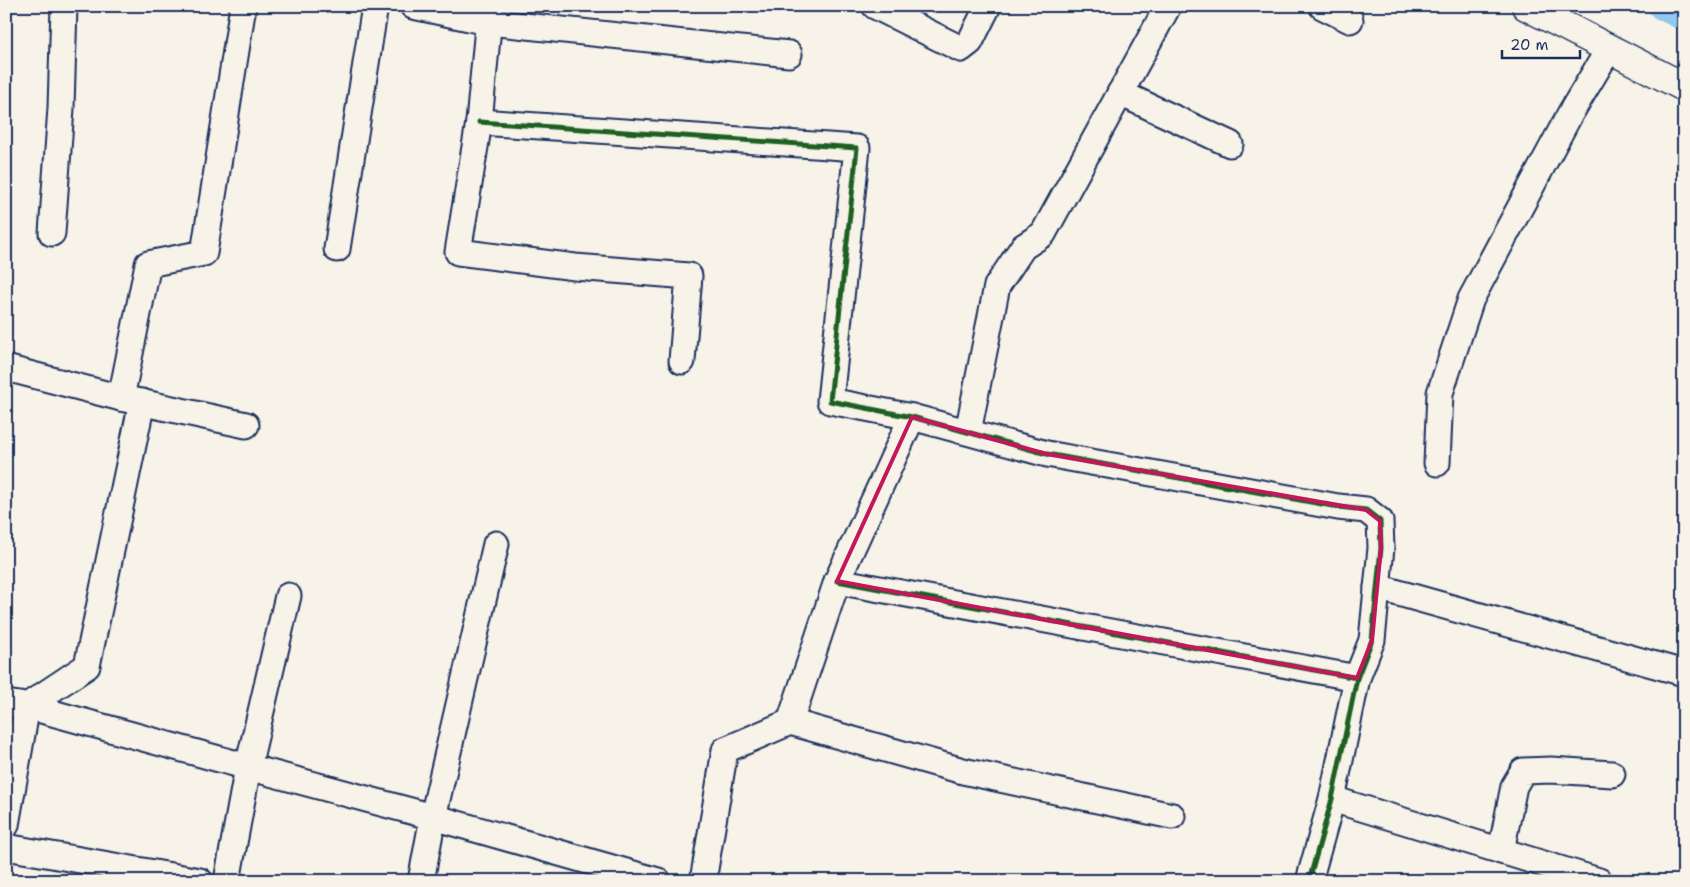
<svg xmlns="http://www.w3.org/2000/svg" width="1690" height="887" font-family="'Shantell Sans',sans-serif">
<rect width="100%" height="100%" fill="#f7f3e8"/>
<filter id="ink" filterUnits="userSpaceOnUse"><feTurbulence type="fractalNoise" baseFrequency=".02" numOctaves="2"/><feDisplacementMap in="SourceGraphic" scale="10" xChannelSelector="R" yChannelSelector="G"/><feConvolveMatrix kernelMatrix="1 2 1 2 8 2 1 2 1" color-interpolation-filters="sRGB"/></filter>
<g filter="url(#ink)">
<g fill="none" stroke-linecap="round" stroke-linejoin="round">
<!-- canal -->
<path stroke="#92c8f0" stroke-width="28" d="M 1662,6 L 1684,17"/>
<!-- minor casing -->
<g stroke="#1b2f5e" stroke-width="29">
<g id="minor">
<path d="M 413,6 L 488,22 L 789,54"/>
<path d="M 490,6 L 479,122 L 458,252 L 575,267 L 689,276 L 682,361"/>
<path d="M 875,6 L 961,49 L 970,42 L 988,6"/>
<path d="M 1322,6 L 1350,20"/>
<path d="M 1120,93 L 1230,144"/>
<path d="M 479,122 L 857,148 L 830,401 L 912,417 L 1047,454 L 1338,507 L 1366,510 L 1380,521 L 1381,548 L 1372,640 L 1357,678"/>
<path d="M 52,233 L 61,108 L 64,6"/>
<path d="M 337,249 L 375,6"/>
<path d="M 6,368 L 121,398 L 246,425"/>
<path d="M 121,398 L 148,264 L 204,253 L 243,6"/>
<path d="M 968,432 L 997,286 L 1023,247 L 1043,234 L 1168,6"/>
<path d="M 1437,463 L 1440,393 L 1471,299 L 1570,114 L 1609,49"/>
<path d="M 496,544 L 433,817 L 658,881"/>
<path d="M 837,581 L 1357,678 L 1332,799 L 1309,881"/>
<path d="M 1377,587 L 1684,673"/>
<path d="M 6,703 L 27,706 L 248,767 L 288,596"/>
<path d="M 790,722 L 837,581 L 912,417"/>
<path d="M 1332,799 L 1599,881"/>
<path d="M 6,825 L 27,706 L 87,666 L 142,402"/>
<path d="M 6,847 L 200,881"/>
<path d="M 1501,851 L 1514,786 L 1523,771 L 1551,770 L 1612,774"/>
<path d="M 227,881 L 248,767 L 433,817 L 421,881"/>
<path d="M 703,881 L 725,750 L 790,722 L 963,771 L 1172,816"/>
</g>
</g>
<!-- tertiary casing -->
<g stroke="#1b2f5e" stroke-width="31">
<path id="tertiary" d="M 1526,6 L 1684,87"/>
</g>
<!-- minor -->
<use href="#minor" stroke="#f7f3e8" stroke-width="25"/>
<!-- tertiary -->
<use href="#tertiary" stroke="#f7f3e8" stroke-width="28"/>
<!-- cycleway casing -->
<g stroke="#f7f3e8" stroke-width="8">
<g id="cycleway">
<path d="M 479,122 L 857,148 L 830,401 L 912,417 L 1047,454 L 1338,507 L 1366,510 L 1380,521 L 1381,548 L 1372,640 L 1357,678"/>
<path d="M 837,581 L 1357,678 L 1332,799 L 1309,881"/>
</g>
</g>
<!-- cycleway -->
<use href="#cycleway" stroke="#1b5e20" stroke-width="5"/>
</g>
</g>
<!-- marked area -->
<path fill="none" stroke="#c2185b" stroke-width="4" stroke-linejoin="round" d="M 912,417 L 1047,454 L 1366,510 L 1380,521 L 1381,548 L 1372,640 L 1357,678 L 837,581 Z"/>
<!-- margin -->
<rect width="1690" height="887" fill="none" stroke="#f7f3e8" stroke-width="25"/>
<rect x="12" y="12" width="1665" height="862" fill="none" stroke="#1b2f5e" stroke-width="2" filter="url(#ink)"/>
<!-- scale -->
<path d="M1502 50v8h78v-8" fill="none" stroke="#1b2f5e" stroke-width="2.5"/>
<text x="1510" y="50" font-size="15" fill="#1b2f5e" stroke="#f7f3e8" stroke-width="4" paint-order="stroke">20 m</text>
</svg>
